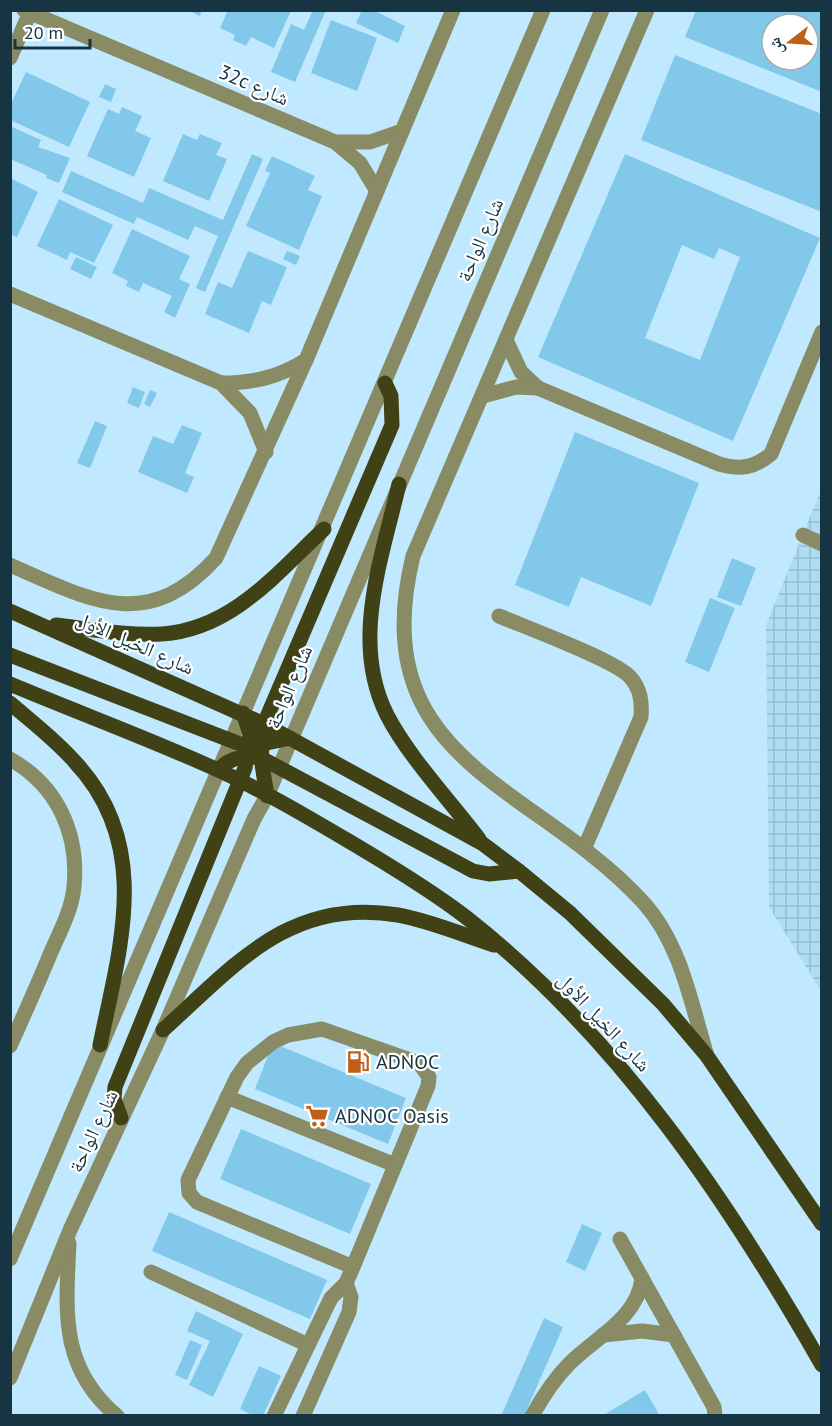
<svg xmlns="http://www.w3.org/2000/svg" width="832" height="1426" font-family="'PT Sans','Noto Naskh Arabic',sans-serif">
<defs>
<pattern id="industrial-grid" width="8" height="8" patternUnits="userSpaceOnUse" patternTransform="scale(1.5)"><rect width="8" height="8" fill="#afdcf4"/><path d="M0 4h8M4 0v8" fill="none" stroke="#96bdd2"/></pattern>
</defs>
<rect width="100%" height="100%" fill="#c0e9ff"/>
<!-- industrial -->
<path fill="url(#industrial-grid)" d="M 821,490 L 821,991 L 769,907 L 766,625 Z"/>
<!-- building -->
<g fill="#82c8eb" fill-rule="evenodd">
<path d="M 188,10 L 202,10 L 200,16 Z"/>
<path d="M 228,10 L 289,10 L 291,11 L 274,48 L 251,37 L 246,46 L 233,40 L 235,35 L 220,28 Z"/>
<path d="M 313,10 L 326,10 L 295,82 L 271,72 L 291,24 L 304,30 Z"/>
<path d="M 362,10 L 373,10 L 405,26 L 398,43 L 356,23 Z"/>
<path d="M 696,10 L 822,10 L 822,92 L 685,37 ZM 772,24 L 808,24 L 808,60 L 772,60 Z"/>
<path d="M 331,20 L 377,38 L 357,91 L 311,73 Z"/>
<path d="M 675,55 L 822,114 L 822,212 L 641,140 Z"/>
<path d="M 26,72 L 90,102 L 69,147 L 10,120 L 10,106 Z"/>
<path d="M 105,84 L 116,89 L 111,102 L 99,97 Z"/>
<path d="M 122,107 L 142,116 L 135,131 L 151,138 L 134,177 L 87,156 L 108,109 L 119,114 Z"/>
<path d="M 10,126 L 41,140 L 38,147 L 70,158 L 59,183 L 46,178 L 47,175 L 10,159 Z"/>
<path d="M 183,134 L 197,140 L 200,134 L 222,143 L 216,155 L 227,159 L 209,201 L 163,181 Z"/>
<path d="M 252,154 L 263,159 L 205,292 L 196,288 L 218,236 L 195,226 L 188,240 L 137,217 L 134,224 L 62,192 L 71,171 L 143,203 L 149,188 L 223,220 Z"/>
<path d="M 625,154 L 820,238 L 733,441 L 538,357 ZM 682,245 L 714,259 L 719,248 L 740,257 L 700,360 L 645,338 Z"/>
<path d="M 272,156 L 315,176 L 308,190 L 322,196 L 299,250 L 246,226 L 270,173 L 265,171 Z"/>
<path d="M 10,178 L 38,192 L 17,237 L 10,234 Z"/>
<path d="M 59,199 L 113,225 L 94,263 L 70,252 L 67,260 L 37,246 Z"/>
<path d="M 132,229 L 190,256 L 179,279 L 190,284 L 175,318 L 164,312 L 172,296 L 143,283 L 139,292 L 126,286 L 128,281 L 112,273 Z"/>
<path d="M 248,251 L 287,267 L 271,305 L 262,301 L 249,333 L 205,314 L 218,282 L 232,288 Z"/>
<path d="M 287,251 L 300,256 L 296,265 L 283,259 Z"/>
<path d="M 76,257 L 97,267 L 91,279 L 70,269 Z"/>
<path d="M 133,387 L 145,392 L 139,408 L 127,403 Z"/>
<path d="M 150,390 L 157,393 L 150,407 L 144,404 Z"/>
<path d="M 95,421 L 107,426 L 90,468 L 77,463 Z"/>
<path d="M 182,425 L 202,433 L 185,473 L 194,477 L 187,493 L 138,472 L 153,436 L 173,444 Z"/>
<path d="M 575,432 L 699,483 L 651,606 L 581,577 L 569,607 L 515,585 Z"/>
<path d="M 732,558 L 756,568 L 741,606 L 717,597 Z"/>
<path d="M 710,598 L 735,608 L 709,672 L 685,662 Z"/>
<path d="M 273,1043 L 406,1098 L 388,1144 L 255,1089 Z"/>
<path d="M 241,1129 L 371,1184 L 350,1234 L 220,1179 Z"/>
<path d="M 169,1212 L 327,1280 L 310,1319 L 152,1251 Z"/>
<path d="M 582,1224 L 602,1233 L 585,1271 L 566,1262 Z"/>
<path d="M 196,1311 L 243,1334 L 213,1397 L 189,1385 L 210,1341 L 187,1331 Z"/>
<path d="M 544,1318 L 563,1327 L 524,1416 L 501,1416 Z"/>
<path d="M 190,1340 L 202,1345 L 187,1380 L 175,1375 Z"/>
<path d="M 259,1366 L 281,1376 L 263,1416 L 254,1416 L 240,1409 Z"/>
<path d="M 645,1390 L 660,1416 L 602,1416 Z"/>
</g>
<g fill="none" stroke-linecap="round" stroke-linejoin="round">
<!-- minor -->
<g stroke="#888b63" stroke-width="15">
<path d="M 24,10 L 335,142 L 360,163 L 377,191"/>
<path d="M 647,10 L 413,556 C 363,763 534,783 643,902 C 681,944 691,1003 707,1056"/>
<path d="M 10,58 L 31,10"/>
<path d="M 335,142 L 370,142 L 402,131"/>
<path d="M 10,294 L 221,383 L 250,413 L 266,452"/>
<path d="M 506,340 L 521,372 L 538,388 L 719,464 C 740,470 754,468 771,454 L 822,332"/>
<path d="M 221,383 C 254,383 279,377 306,360"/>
<path d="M 483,396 L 516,387 L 538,388"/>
<path d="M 803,535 L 822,544"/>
<path d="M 10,565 C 90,600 147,634 216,558 L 306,360 L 453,10"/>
<path d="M 499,616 C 525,627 615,660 630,677 C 641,689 642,703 641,717 L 584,849"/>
<path d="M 10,759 C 58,786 79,834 74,887 C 72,909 60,932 51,952 C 38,984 24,1015 10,1046"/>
<path d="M 227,1097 L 395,1165"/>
<path d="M 620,1239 L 714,1407 L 715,1416"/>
<path d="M 69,1243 C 66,1311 59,1367 117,1416"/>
<path d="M 10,1259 L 543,10"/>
<path d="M 151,1272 L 308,1345"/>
<path d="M 603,1335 L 642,1331 L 674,1335"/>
<path d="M 10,1378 L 70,1230 L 163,1030 L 254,819 L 267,796 L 602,10"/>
<path d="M 274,1416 L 331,1298 L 346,1283 L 353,1267 L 428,1086 L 429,1077 L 419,1063 L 322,1029 L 288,1035 L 273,1042 L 247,1063 L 237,1077 L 188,1180 L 189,1193 L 197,1202 L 353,1267"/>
<path d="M 303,1416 L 349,1312 L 351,1297 L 346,1283"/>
<path d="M 532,1416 C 543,1396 554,1379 570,1363 C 596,1337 638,1318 642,1278"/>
</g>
<!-- major -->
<g stroke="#404216" stroke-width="15">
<path d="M 399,484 C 382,558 350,642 387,715 C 408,756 451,802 479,839"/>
<path d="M 10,611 L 264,724 L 483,844 L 519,871 L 570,913 L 663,1004 L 707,1056 L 822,1224"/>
<path d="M 56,625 C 90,629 127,636 162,634 C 232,629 276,574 324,529"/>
<path d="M 10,655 L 240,744 L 262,744 L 290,738"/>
<path d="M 10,684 C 79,713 150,739 218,770 C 266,792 311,819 357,846 C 394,868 432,891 467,918 C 618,1037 727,1199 822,1365"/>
<path d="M 10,703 C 32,722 56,740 75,762 C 153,845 120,947 100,1045"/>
<path d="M 218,770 C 231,757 244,755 261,758 L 473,871 L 489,874 L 519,871"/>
<path d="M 267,796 L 261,758 L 264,724 L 392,425 L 391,396 L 385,383"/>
<path d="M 163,1030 C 235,965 290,897 398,915 C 431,921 463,935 494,945"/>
<path d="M 121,1118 L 114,1099 L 115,1087 L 245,768 L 250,734 L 243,713"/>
</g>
</g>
<!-- icons -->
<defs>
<g id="fuel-bare" transform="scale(1.8)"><path d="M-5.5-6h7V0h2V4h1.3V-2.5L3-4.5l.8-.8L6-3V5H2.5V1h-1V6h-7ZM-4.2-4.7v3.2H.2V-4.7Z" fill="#bf6018" stroke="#fff" stroke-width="2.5" paint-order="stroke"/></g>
<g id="supermarket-bare" transform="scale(1.8)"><path d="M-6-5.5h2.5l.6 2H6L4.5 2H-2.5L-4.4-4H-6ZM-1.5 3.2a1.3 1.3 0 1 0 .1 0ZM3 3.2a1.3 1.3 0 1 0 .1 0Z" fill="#bf6018" stroke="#fff" stroke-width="2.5" paint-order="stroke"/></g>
</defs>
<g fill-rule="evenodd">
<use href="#fuel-bare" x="358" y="1062"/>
<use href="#supermarket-bare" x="317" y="1116"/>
</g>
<g text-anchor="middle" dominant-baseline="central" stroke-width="4.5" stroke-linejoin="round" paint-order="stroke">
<!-- street labels -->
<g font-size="20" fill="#173442" stroke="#fff">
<text transform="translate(254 85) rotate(23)">32c شارع</text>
<text transform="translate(480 240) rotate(-67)">شارع الواحة</text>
<text transform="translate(135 643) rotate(24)">شارع الخيل الأول</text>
<text transform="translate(289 687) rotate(-67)">شارع الواحة</text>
<text transform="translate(604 1022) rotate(47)">شارع الخيل الأول</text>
<text transform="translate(93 1131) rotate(-65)">شارع الواحة</text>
</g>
<!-- poi labels -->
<g font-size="20" fill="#173442" stroke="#fff" text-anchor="start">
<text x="376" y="1062">ADNOC</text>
<text x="335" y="1116">ADNOC Oasis</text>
</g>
</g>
<!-- border -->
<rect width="832" height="1426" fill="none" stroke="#173442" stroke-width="24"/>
<!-- north arrow -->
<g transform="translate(790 42) rotate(253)"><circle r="28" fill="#ffffff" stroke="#a2aeb3" stroke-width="1.5"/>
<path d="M0-4.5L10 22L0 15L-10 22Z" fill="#bf6018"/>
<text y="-9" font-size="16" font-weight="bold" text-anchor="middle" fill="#173442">ش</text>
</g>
<!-- scale -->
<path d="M15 39v9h75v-9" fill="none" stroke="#173442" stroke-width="3"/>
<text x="24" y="39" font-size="18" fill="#173442" stroke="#ffffff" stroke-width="4.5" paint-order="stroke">20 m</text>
</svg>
